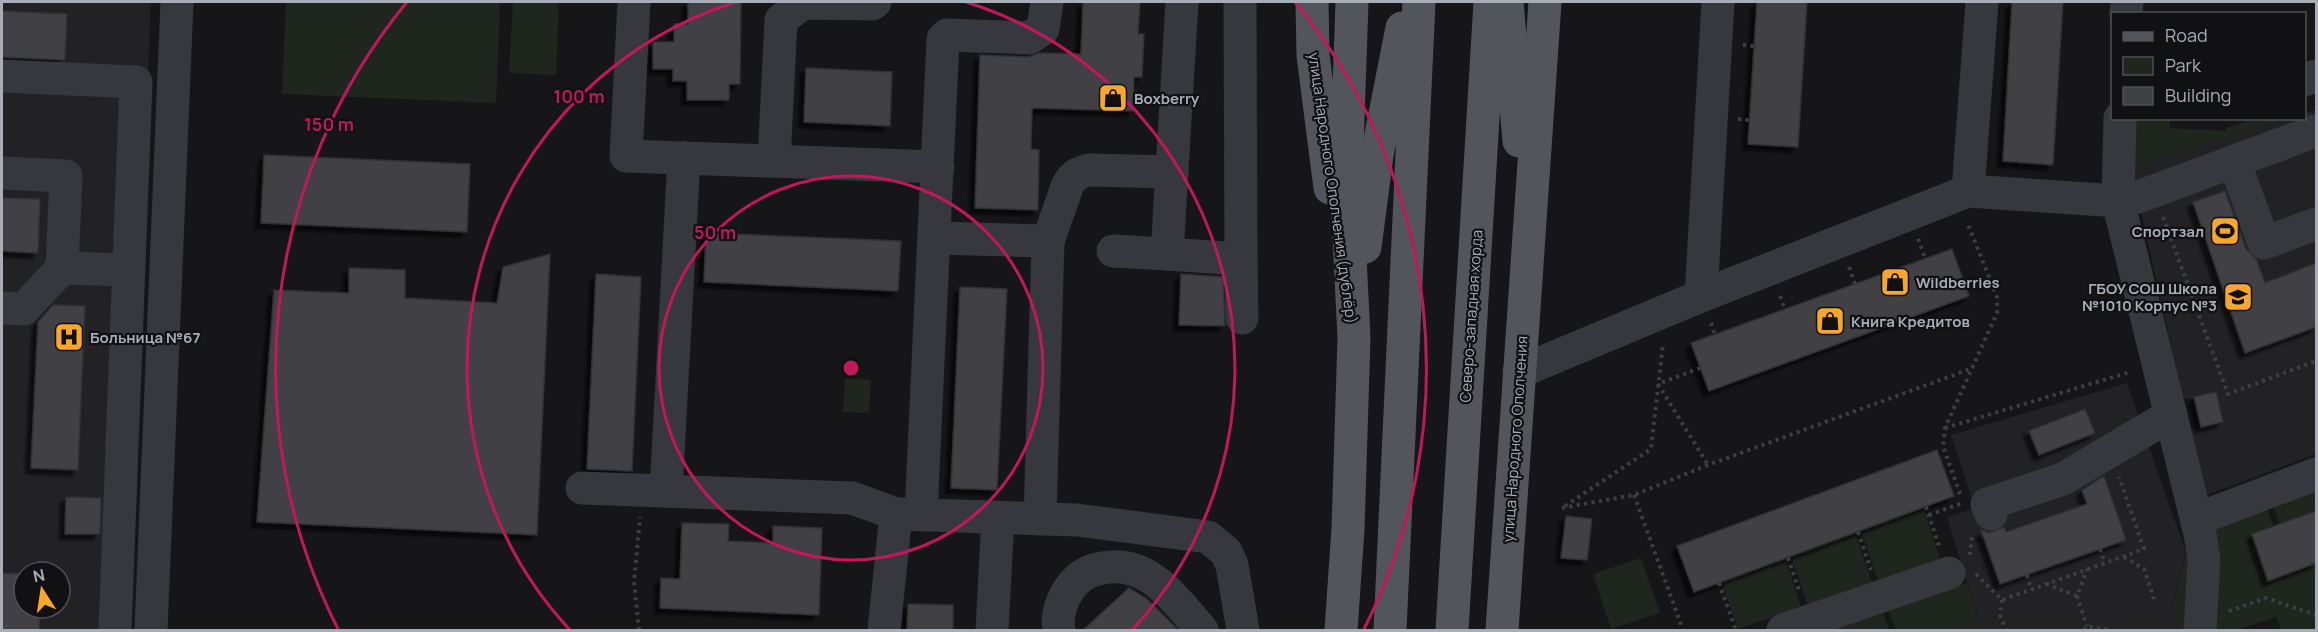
<svg xmlns="http://www.w3.org/2000/svg" width="2318" height="632" font-family="Manrope,sans-serif">
<defs>
<filter id="shadow"><feDropShadow dx="-5.5" dy="5.5" stdDeviation="1.5" flood-color="#0009"/></filter>
</defs>
<rect width="100%" height="100%" fill="#161618"/>
<!-- built -->
<g fill="#222225" fill-rule="evenodd">
<path d="M 2,2 L 151,2 L 124,630 L 2,630 ZM 24,572 L 60,572 L 60,608 L 24,608 Z"/>
<path d="M 2316,109 L 2316,454 L 2204,496 L 2190,431 L 2201,427 L 2194,398 L 2183,399 L 2131,167 L 2287,119 L 2304,118 L 2305,113 Z"/>
<path d="M 2127,383 L 2186,553 L 2172,609 L 2179,630 L 1982,630 L 1947,517 L 1975,508 L 1951,435 Z"/>
</g>
<!-- green -->
<g fill="#1e261e">
<path d="M 286,2 L 500,2 L 496,103 L 282,94 Z"/>
<path d="M 513,2 L 559,2 L 556,75 L 509,73 Z"/>
<path d="M 2129,119 L 2170,119 L 2170,128 L 2226,131 L 2226,128 L 2254,119 L 2287,119 L 2132,167 Z"/>
<path d="M 845,378 L 871,380 L 869,413 L 843,412 Z"/>
<path d="M 2316,483 L 2316,511 L 2280,524 L 2271,500 Z"/>
<path d="M 1923,508 L 1940,559 L 1878,581 L 1861,531 Z"/>
<path d="M 2267,509 L 2274,527 L 2252,535 L 2268,580 L 2316,563 L 2316,630 L 2281,630 L 2276,617 L 2237,630 L 2215,630 L 2216,528 Z"/>
<path d="M 1855,533 L 1872,583 L 1808,605 L 1791,557 Z"/>
<path d="M 2194,552 L 2191,630 L 2179,630 L 2172,609 L 2186,553 Z"/>
<path d="M 1641,558 L 1660,613 L 1611,629 L 1593,574 Z"/>
<path d="M 1785,559 L 1801,607 L 1738,629 L 1722,582 Z"/>
<path d="M 1967,583 L 1982,630 L 1896,630 L 1889,611 Z"/>
<path d="M 1883,613 L 1889,630 L 1832,630 Z"/>
</g>
<!-- building -->
<g fill="#404145" stroke="#303034" stroke-width="1.5" filter="url(#shadow)">
<path d="M 688,2 L 741,2 L 740,84 L 729,84 L 729,100 L 687,100 L 687,81 L 673,81 L 673,69 L 653,69 L 653,42 L 674,42 L 674,24 L 688,24 Z"/>
<path d="M 1083,2 L 1140,2 L 1138,34 L 1144,34 L 1142,77 L 1134,77 L 1133,111 L 1032,108 L 1031,149 L 1039,150 L 1038,210 L 975,208 L 980,55 L 1028,57 L 1040,53 L 1081,54 Z"/>
<path d="M 1757,2 L 1807,2 L 1798,147 L 1748,144 Z"/>
<path d="M 2012,2 L 2063,2 L 2053,165 L 2003,161 Z"/>
<path d="M 2,11 L 67,14 L 65,60 L 2,57 Z"/>
<path d="M 806,68 L 892,72 L 890,126 L 804,122 Z"/>
<path d="M 264,155 L 470,164 L 467,232 L 261,223 Z"/>
<path d="M 2225,191 L 2246,249 L 2256,259 L 2265,283 L 2316,263 L 2316,327 L 2245,353 L 2193,202 Z"/>
<path d="M 2,198 L 40,199 L 38,253 L 2,251 Z"/>
<path d="M 706,233 L 901,241 L 898,291 L 704,282 Z"/>
<path d="M 1952,249 L 1969,296 L 1709,391 L 1691,343 Z"/>
<path d="M 550,254 L 537,535 L 257,522 L 274,290 L 349,293 L 349,268 L 405,270 L 405,298 L 497,303 L 503,267 Z"/>
<path d="M 596,274 L 641,277 L 632,471 L 587,469 Z"/>
<path d="M 1181,274 L 1223,277 L 1225,326 L 1179,325 Z"/>
<path d="M 960,287 L 1007,289 L 997,490 L 951,488 Z"/>
<path d="M 53,305 L 85,306 L 78,470 L 31,468 L 38,322 Z"/>
<path d="M 2216,392 L 2223,422 L 2201,427 L 2194,397 Z"/>
<path d="M 2085,409 L 2095,433 L 2039,455 L 2029,431 Z"/>
<path d="M 1937,450 L 1954,496 L 1694,592 L 1677,546 Z"/>
<path d="M 2104,476 L 2126,540 L 2000,584 L 1981,530 L 1989,533 L 2004,527 L 2006,532 L 2087,504 L 2082,490 Z"/>
<path d="M 66,497 L 101,498 L 100,534 L 65,534 Z"/>
<path d="M 2316,511 L 2316,563 L 2268,581 L 2252,534 Z"/>
<path d="M 1566,516 L 1592,519 L 1587,560 L 1561,558 Z"/>
<path d="M 682,523 L 729,524 L 728,541 L 773,543 L 773,526 L 822,528 L 819,615 L 660,608 L 661,578 L 680,579 Z"/>
<path d="M 2,573 L 24,574 L 24,608 L 40,608 L 39,630 L 2,630 Z"/>
<path d="M 1129,588 L 1147,599 L 1178,630 L 1083,630 Z"/>
<path d="M 908,604 L 953,605 L 953,630 L 907,630 Z"/>
</g>
<g fill="none" stroke-linecap="round" stroke-linejoin="round">
<!-- path -->
<g stroke="#3d3f44" stroke-width="4" stroke-dasharray="3 4.5" stroke-linecap="butt">
<path d="M 1743,45 L 1754,46"/>
<path d="M 1738,119 L 1749,120"/>
<path d="M 2163,217 L 2228,394 L 2316,361"/>
<path d="M 1918,239 L 1925,258"/>
<path d="M 1849,267 L 1855,284"/>
<path d="M 1780,296 L 1785,310"/>
<path d="M 1711,323 L 1715,335"/>
<path d="M 1700,368 L 1658,384 L 1708,465"/>
<path d="M 1945,428 L 2130,372"/>
<path d="M 1960,494 L 1943,446 L 1945,428 L 1997,313 L 1997,297 L 1967,222"/>
<path d="M 1634,495 L 1683,630"/>
<path d="M 1565,506 L 1651,449 L 1663,344"/>
<path d="M 1926,507 L 1939,546"/>
<path d="M 1562,508 L 1634,495 L 1708,465 L 1973,368"/>
<path d="M 1929,515 L 1960,504"/>
<path d="M 1858,532 L 1871,570"/>
<path d="M 2100,549 L 2105,563"/>
<path d="M 1970,555 L 1972,535"/>
<path d="M 2124,557 L 2144,569 L 2154,599"/>
<path d="M 1788,558 L 1800,593"/>
<path d="M 1976,574 L 2002,600 L 2144,549 L 2119,477"/>
<path d="M 2027,575 L 2031,589"/>
<path d="M 1719,583 L 1736,630"/>
<path d="M 2046,584 L 2077,596 L 2087,569"/>
<path d="M 2077,596 L 2087,626"/>
<path d="M 2002,600 L 2000,615 L 2006,630"/>
<path d="M 2229,611 L 2266,598 L 2316,615"/>
<path d="M 639,630 L 634,582 L 640,517"/>
<path d="M 2084,630 L 2087,626 L 2110,630"/>
</g>
<!-- minor -->
<g stroke="#37383d" stroke-width="33">
<path d="M 634,2 L 626,156 L 938,167"/>
<path d="M 1182,2 L 1167,254 L 1241,259 L 1240,2"/>
<path d="M 2126,14 L 2127,2"/>
<path d="M 2,76 L 136,82 L 115,630"/>
<path d="M 2304,80 L 2316,76"/>
<path d="M 2120,118 L 2118,201 L 2200,534 L 2204,559 L 2200,630"/>
<path d="M 774,161 L 781,20 L 803,3 L 872,4 L 875,2"/>
<path d="M 2234,161 L 2264,243 L 2316,224"/>
<path d="M 2,173 L 66,176 L 62,268"/>
<path d="M 1968,191 L 1982,2"/>
<path d="M 936,238 L 1048,241"/>
<path d="M 1113,251 L 1167,254"/>
<path d="M 1241,259 L 1242,318"/>
<path d="M 1701,296 L 1718,2"/>
<path d="M 2,308 L 24,309 L 62,268 L 129,270"/>
<path d="M 1519,372 L 1701,296 L 1968,191 L 2118,201 L 2138,197 L 2316,131"/>
<path d="M 582,488 L 852,498 L 896,514 L 884,630"/>
<path d="M 666,491 L 684,158"/>
<path d="M 898,514 L 1077,520 L 1208,537 L 1226,552 L 1232,565 L 1243,630"/>
<path d="M 1991,514 L 1987,504 L 2063,479 L 2171,415"/>
<path d="M 921,515 L 943,39 L 947,35 L 1029,38 L 1043,29 L 1047,2"/>
<path d="M 1040,519 L 1048,241 L 1067,187 C 1072,176 1077,173 1089,170 L 1172,172"/>
<path d="M 2197,519 L 2316,474"/>
<path d="M 151,630 L 177,2"/>
<path d="M 992,630 L 998,517"/>
<path d="M 1059,630 C 1056,614 1063,595 1074,583 C 1081,575 1091,570 1102,568 C 1149,559 1174,599 1202,630"/>
<path d="M 1783,630 L 1949,573"/>
</g>
<!-- major -->
<g stroke="#53555c" stroke-width="33">
<path d="M 1312,2 L 1313,55 L 1330,188"/>
<path d="M 1507,2 L 1519,141"/>
<path d="M 1365,247 L 1377,155 L 1402,28"/>
<path d="M 1341,630 L 1348,529 L 1354,338 L 1346,176 L 1352,2"/>
<path d="M 1390,630 L 1419,2"/>
<path d="M 1452,630 L 1490,2"/>
<path d="M 1502,630 L 1545,2"/>
</g>
</g>
<!-- distance rings -->
<g fill="none" stroke="#c2185b" stroke-width="3">
<circle cx="851" cy="368" r="192"/>
<path d="M570 630A384 384 0 0 1 736 2M966 2A384 384 0 0 1 1132 630"/>
<path d="M338 629A576 576 0 0 1 407 2M1295 2A576 576 0 0 1 1364 629"/>
</g>
<!-- icons -->
<defs>
<g id="shop-square" transform="scale(1.5)"><rect x="-9" y="-9" width="18" height="18" rx="4" fill="#f8a62e" stroke="#111113"/><path d="M-5-2.5h2.3a2.7 3.5 0 0 1 5.4 0H5L5.5 6h-11ZM-1.5-2.5h3a1.5 2.3 0 0 0-3 0Z" fill="#111"/></g>
<g id="stadium-square" transform="scale(1.5)"><rect x="-9" y="-9" width="18" height="18" rx="4" fill="#f8a62e" stroke="#111113"/><path d="M0-5a6.5 5 0 1 0 0 10a6.5 5 0 1 0 0-10ZM-3.5-1.8h7v3.6h-7Z" fill="#111"/></g>
<g id="school-square" transform="scale(1.5)"><rect x="-9" y="-9" width="18" height="18" rx="4" fill="#f8a62e" stroke="#111113"/><path d="M0-5L7-2L0 1L-7-2ZM-4 1L0 2.5L4 1V4Q0 6-4 4Z" fill="#111"/></g>
<g id="hospital-square" transform="scale(1.5)"><rect x="-9" y="-9" width="18" height="18" rx="4" fill="#f8a62e" stroke="#111113"/><path d="M-5-5h3v3.5h4V-5h3V5h-3V1.5h-4V5h-3Z" fill="#111"/></g>
</defs>
<g fill-rule="evenodd">
<use href="#shop-square" x="1113" y="98"/>
<use href="#stadium-square" x="2225" y="231"/>
<use href="#shop-square" x="1895" y="282"/>
<use href="#school-square" x="2238" y="297"/>
<use href="#shop-square" x="1830" y="321"/>
<use href="#hospital-square" x="69" y="337"/>
</g>
<g text-anchor="middle" dominant-baseline="central" stroke-width="4.5" stroke-linejoin="round" paint-order="stroke">
<!-- poi labels -->
<g font-size="15" font-weight="bold" fill="#a7aeb8" stroke="#111113" text-anchor="start">
<text x="1134" y="98">Boxberry</text>
<text x="2204" y="231" text-anchor="end">Спортзал</text>
<text x="1916" y="282">Wildberries</text>
<text x="2217" y="288" text-anchor="end">ГБОУ СОШ Школа<tspan x="2217" dy="17">№1010 Корпус №3</tspan></text>
<text x="1851" y="321">Книга Кредитов</text>
<text x="90" y="337">Больница №67</text>
</g>
<!-- street labels -->
<g font-size="15" fill="#a7aeb8" stroke="#111113">
<text transform="translate(1333 188) rotate(82)">улица Народного Ополчения (дублёр)</text>
<text transform="translate(1471 316) rotate(-86)">Северо-западная хорда</text>
<text transform="translate(1515 439) rotate(-86)">улица Народного Ополчения</text>
</g>
</g>
<circle cx="851" cy="368" r="9" fill="#c2185b" stroke="#111113" stroke-width="3"/>
<g font-size="18" text-anchor="middle" font-weight="bold" fill="#c2185b" stroke="#111113" stroke-width="4.5" stroke-linejoin="round" paint-order="stroke">
<text x="579" y="103">100 m</text>
<text x="329" y="131">150 m</text>
<text x="715" y="239">50 m</text>
</g>
<!-- border -->
<rect width="2318" height="632" fill="none" stroke="#a7aeb8" stroke-width="6"/>
<!-- legend -->
<rect x="2111" y="12" width="195" height="108" fill="#111113" stroke="#4d5055" stroke-width="1.5"/>
<rect x="2123" y="32" width="30" height="9" fill="#53555c" stroke="#4d5055" stroke-width="1.5"/>
<text x="2165" y="42" font-size="18" fill="#a7aeb8">Road</text>
<rect x="2123" y="57" width="30" height="18" fill="#1e261e" stroke="#4d5055" stroke-width="1.5"/>
<text x="2165" y="72" font-size="18" fill="#a7aeb8">Park</text>
<rect x="2123" y="87" width="30" height="18" fill="#404145" stroke="#4d5055" stroke-width="1.5"/>
<text x="2165" y="102" font-size="18" fill="#a7aeb8">Building</text>
<!-- north arrow -->
<g transform="translate(42 590) rotate(348)"><circle r="28" fill="#111113" stroke="#4d5055" stroke-width="1.5"/>
<path d="M0-4.5L10 22L0 15L-10 22Z" fill="#f8a62e"/>
<text y="-9" font-size="16" font-weight="bold" text-anchor="middle" fill="#a7aeb8">N</text>
</g>
</svg>
